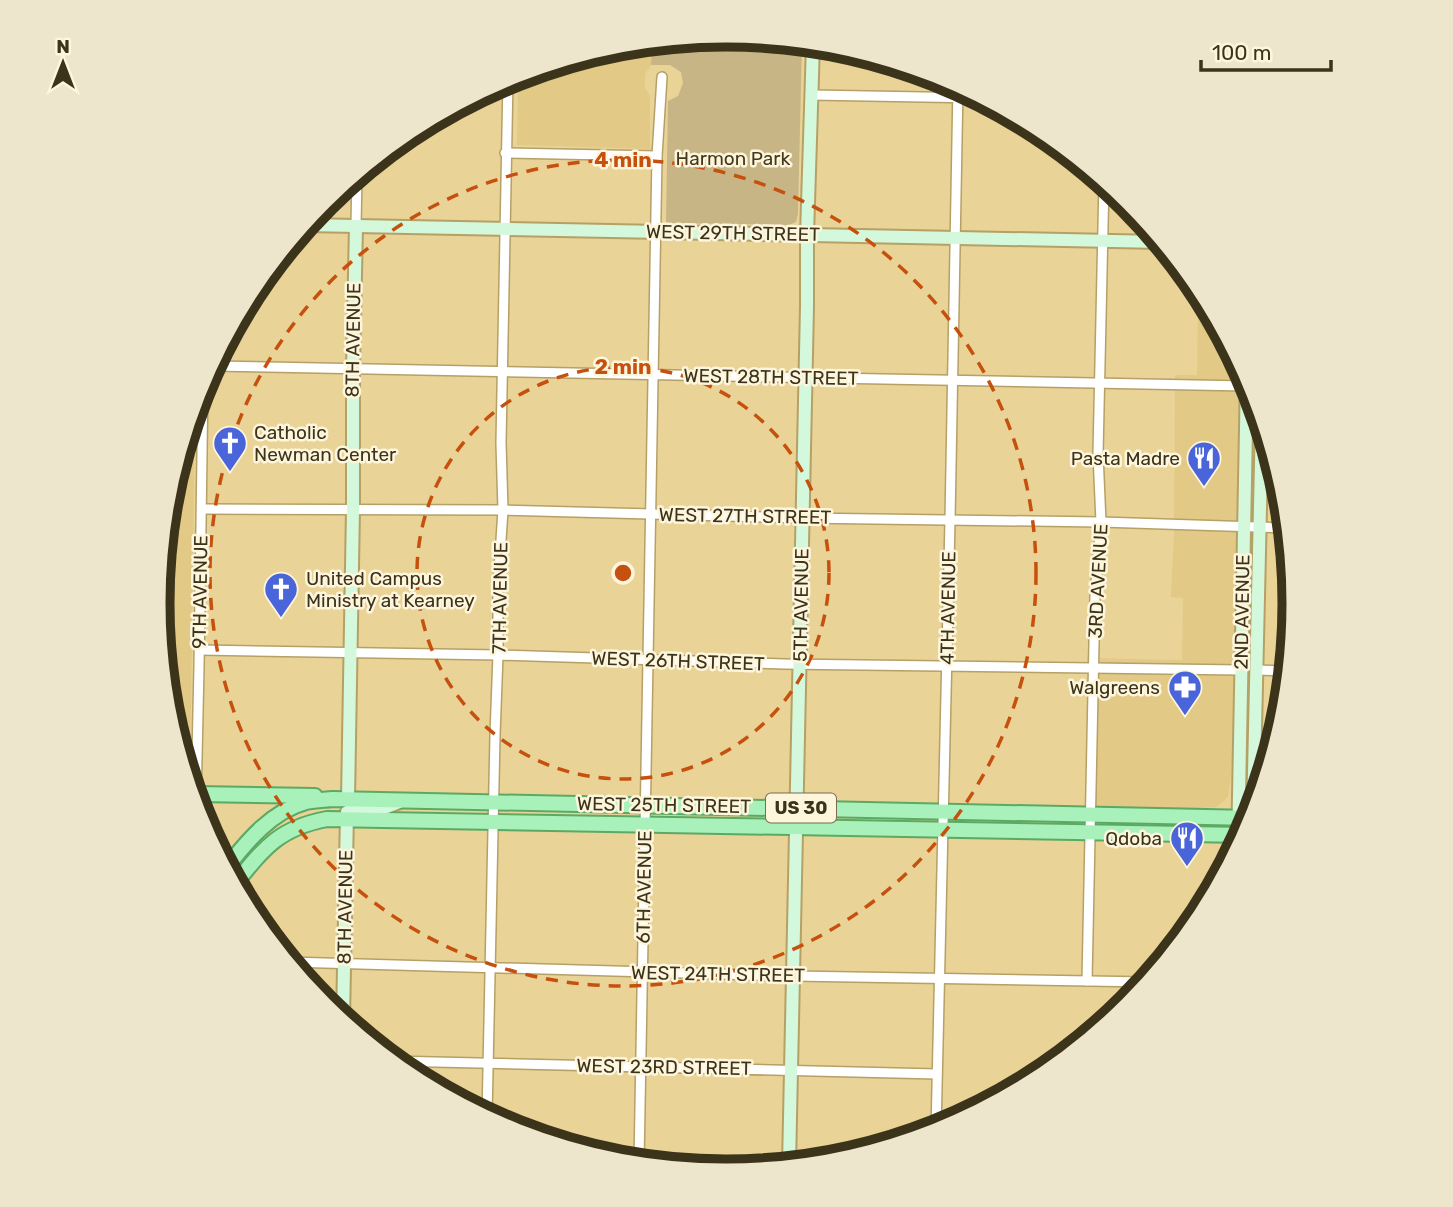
<svg xmlns="http://www.w3.org/2000/svg" width="1453" height="1207" font-family="Rubik,sans-serif">
<rect width="100%" height="100%" fill="#e9d397"/>
<!-- built -->
<g fill="#e3c986">
<path d="M 652,42 L 651,65 L 645,74 L 645,88 L 650,96 L 650,149 L 517,145 L 518,76 L 616,46 Z"/>
<path d="M 1198,309 L 1211,309 L 1240,364 L 1235,703 L 1231,777 L 1228,797 L 1216,807 L 1189,809 L 1084,807 L 1086,802 L 1089,684 L 1087,658 L 1182,660 L 1183,598 L 1171,597 L 1174,532 L 1175,375 L 1197,375 Z"/>
<path d="M 195,406 L 191,706 L 189,780 L 169,714 L 158,603 L 169,492 Z"/>
</g>
<!-- green -->
<path fill="#c8b585" d="M 727,35 L 802,42 L 798,214 L 796,222 L 789,225 L 666,223 L 668,101 L 678,96 L 683,83 L 681,72 L 670,65 L 651,65 L 652,42 Z"/>
<g fill="none" stroke-linecap="round" stroke-linejoin="round">
<!-- street casing -->
<g stroke="#b5a066" stroke-width="12">
<g id="street">
<path d="M 488,89 L 507,90"/>
<path d="M 811,95 L 980,98"/>
<path d="M 505,153 L 657,156"/>
<path d="M 356,226 L 357,175"/>
<path d="M 212,366 L 1246,386"/>
<path d="M 202,509 L 503,510 L 802,518 L 1101,522 L 1288,528"/>
<path d="M 200,650 L 498,655 L 784,664 L 1241,670"/>
<path d="M 1256,670 L 1288,671"/>
<path d="M 196,802 L 199,667 L 203,382"/>
<path d="M 289,962 L 793,976 L 1148,982"/>
<path d="M 1087,981 L 1095,595 L 1101,522 L 1098,454 L 1104,181"/>
<path d="M 392,1061 L 937,1074"/>
<path d="M 487,1117 L 495,735 L 498,655 L 498,585 L 503,510 L 501,443 L 508,79"/>
<path d="M 936,1131 L 950,520 L 958,86"/>
<path d="M 639,1163 L 657,156 L 662,77"/>
</g>
</g>
<!-- secondary casing -->
<g stroke="#b5a066" stroke-width="16">
<g id="secondary">
<path d="M 305,225 L 1161,242"/>
<path d="M 348,799 L 353,509 L 353,369 L 356,226"/>
<path d="M 1253,818 L 1262,419"/>
<path d="M 1238,848 L 1247,376"/>
<path d="M 343,1020 L 347,812 L 351,810 L 387,807 L 402,801"/>
<path d="M 789,1166 L 807,306 L 807,235 L 813,44"/>
</g>
</g>
<!-- primary casing -->
<g stroke="#5ca964" stroke-width="18">
<g id="primary">
<path d="M 196,794 L 315,796"/>
<path d="M 226,868 C 247,841 272,811 306,802 C 315,800 324,800 333,799 L 1253,818"/>
<path d="M 235,884 C 264,848 279,828 327,819 L 1244,835"/>
</g>
</g>
<!-- street -->
<use href="#street" stroke="#fff" stroke-width="9"/>
<!-- secondary -->
<use href="#secondary" stroke="#d4f8dc" stroke-width="12"/>
<!-- primary -->
<use href="#primary" stroke="#a8f1ba" stroke-width="14"/>
</g>
<!-- distance rings -->
<g fill="none" stroke="#c6510f" stroke-width="3.5" stroke-dasharray="12 9">
<circle cx="623" cy="573" r="206"/>
<circle cx="623" cy="573" r="413"/>
</g>
<!-- icons -->
<defs>
<g id="church-pin" transform="scale(1.75)"><path d="M0 17L-7.5 6A9.5 9.5 0 1 1 7.5 6Z" fill="#4965d9" stroke="#fef5dd"/><path d="M-1.2-6h2.4v3.5h3.3v2.4h-3.3V6h-2.4V-.1h-3.3v-2.4h3.3Z" fill="#fff"/></g>
<g id="restaurant-pin" transform="scale(1.75)"><path d="M0 17L-7.5 6A9.5 9.5 0 1 1 7.5 6Z" fill="#4965d9" stroke="#fef5dd"/><path d="M-5-6h1v4h1v-4h1v4h1v-4h1v5L-1.5 .5V6h-2V.5L-5-1ZM5-6V6H3V1.5H1.5Q1.5-4 5-6Z" fill="#fff"/></g>
<g id="pharmacy-pin" transform="scale(1.75)"><path d="M0 17L-7.5 6A9.5 9.5 0 1 1 7.5 6Z" fill="#4965d9" stroke="#fef5dd"/><path d="M-2-6h4v4h4v4h-4v4h-4v-4h-4v-4h4Z" fill="#fff"/></g>
</defs>
<g fill-rule="evenodd">
<use href="#church-pin" x="230" y="443"/>
<use href="#restaurant-pin" x="1204" y="458"/>
<use href="#church-pin" x="281" y="589"/>
<use href="#pharmacy-pin" x="1185" y="687"/>
<use href="#restaurant-pin" x="1187" y="838"/>
</g>
<g text-anchor="middle" dominant-baseline="central" stroke-width="5" stroke-linejoin="round" paint-order="stroke">
<!-- shield labels -->
<rect fill="#fef5dd" stroke="#766d55" stroke-width="2" x="766" y="793.5" width="70" height="29" rx="5"/>
<g font-size="18" font-weight="bold" fill="#3c331b">
<text x="801" y="808">US 30</text>
</g>
<!-- park labels -->
<g font-size="19" fill="#44391a" stroke="#fef5dd">
<text x="733" y="158">Harmon Park</text>
</g>
<!-- street labels -->
<g font-size="19" fill="#3c331b" stroke="#fef5dd">
<text transform="translate(733 233) rotate(1)">WEST 29TH STREET</text>
<text transform="translate(353 340) rotate(-89)">8TH AVENUE</text>
<text transform="translate(771 377) rotate(1)">WEST 28TH STREET</text>
<text transform="translate(745 516) rotate(1)">WEST 27TH STREET</text>
<text transform="translate(1098 581) rotate(-87)">3RD AVENUE</text>
<text transform="translate(200 592) rotate(-89)">9TH AVENUE</text>
<text transform="translate(500 598) rotate(-89)">7TH AVENUE</text>
<text transform="translate(801 605) rotate(-89)">5TH AVENUE</text>
<text transform="translate(948 608) rotate(-89)">4TH AVENUE</text>
<text transform="translate(1242 612) rotate(-89)">2ND AVENUE</text>
<text transform="translate(678 661) rotate(2)">WEST 26TH STREET</text>
<text transform="translate(664 805) rotate(1)">WEST 25TH STREET</text>
<text transform="translate(644 887) rotate(-89)">6TH AVENUE</text>
<text transform="translate(345 907) rotate(-89)">8TH AVENUE</text>
<text transform="translate(718 974) rotate(1)">WEST 24TH STREET</text>
<text transform="translate(664 1067) rotate(1)">WEST 23RD STREET</text>
</g>
<!-- poi labels -->
<g font-size="19" fill="#3c331b" stroke="#fef5dd" text-anchor="end">
<text x="254" y="432" text-anchor="start">Catholic<tspan x="254" dy="22">Newman Center</tspan></text>
<text x="1180" y="458">Pasta Madre</text>
<text x="306" y="578" text-anchor="start">United Campus<tspan x="306" dy="22">Ministry at Kearney</tspan></text>
<text x="1160" y="687">Walgreens</text>
<text x="1162" y="838">Qdoba</text>
</g>
</g>
<!-- crop -->
<path d="M0 0H1453V1207H0ZM170 603a556 556 0 1 1 1112 0a556 556 0 1 1-1112 0Z" fill="#eee5cd" fill-rule="evenodd"/>
<path fill="none" stroke="#3c331b" stroke-width="9" d="M170 603a556 556 0 1 1 1112 0a556 556 0 1 1-1112 0Z"/>
<circle cx="623" cy="573" r="10" fill="#c6510f" stroke="#fef5dd" stroke-width="3.5"/>
<g font-size="21" text-anchor="middle" font-weight="bold" fill="#c6510f" stroke="#fef5dd" stroke-width="5" stroke-linejoin="round" paint-order="stroke">
<text x="623" y="167">4 min</text>
<text x="623" y="374">2 min</text>
</g>
<!-- north arrow -->
<g transform="translate(63 63)" stroke="#fef5dd" stroke-width="5" paint-order="stroke">
<path d="M0-5L12 26L0 18L-12 26Z" fill="#3c331b"/>
<text y="-10" font-size="19" font-weight="bold" text-anchor="middle" fill="#3c331b">N</text>
</g>
<!-- scale -->
<path d="M1201 60v10h130v-10" fill="none" stroke="#3c331b" stroke-width="3.5"/>
<text x="1212" y="60" font-size="21" fill="#3c331b" stroke="#fef5dd" stroke-width="5" paint-order="stroke">100 m</text>
</svg>
